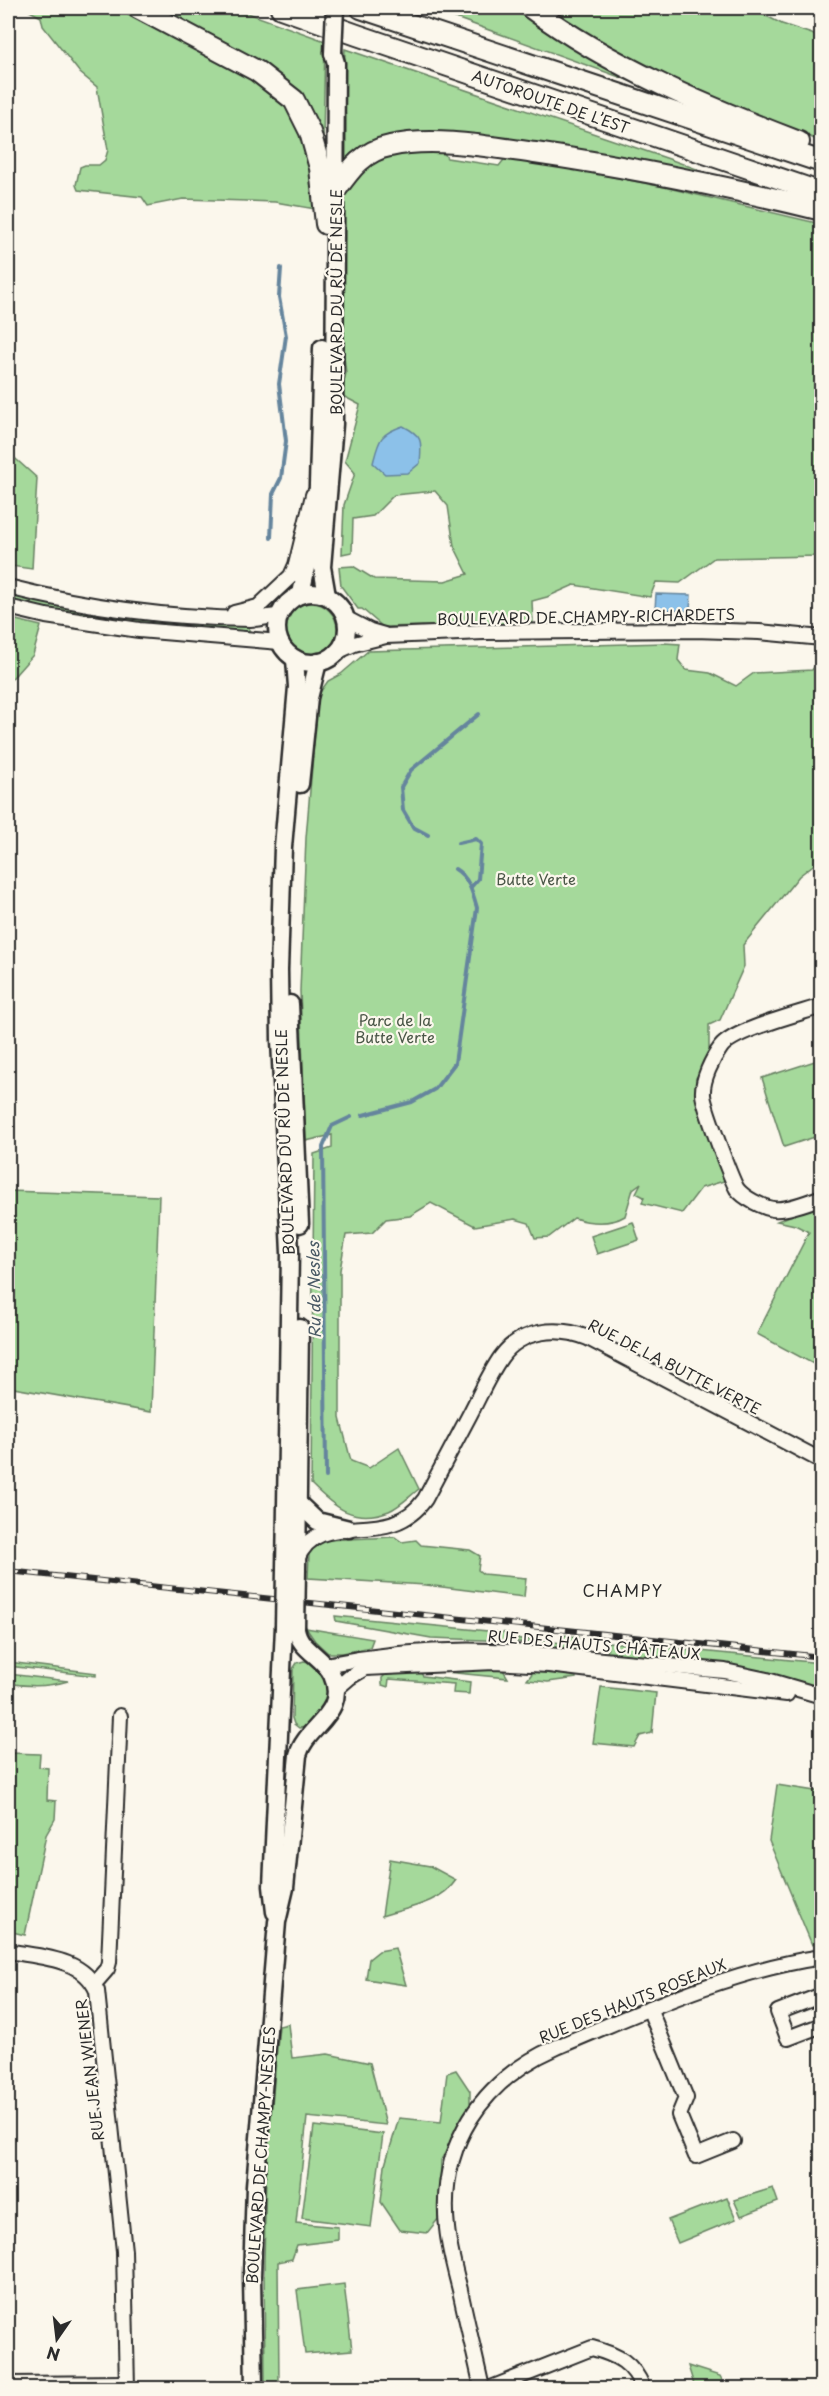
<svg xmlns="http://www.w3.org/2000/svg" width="829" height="2396" font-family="'Playpen Sans',sans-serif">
<rect width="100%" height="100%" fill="#fbf7ec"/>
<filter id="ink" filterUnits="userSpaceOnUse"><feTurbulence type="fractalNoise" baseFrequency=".0167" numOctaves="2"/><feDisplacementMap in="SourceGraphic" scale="12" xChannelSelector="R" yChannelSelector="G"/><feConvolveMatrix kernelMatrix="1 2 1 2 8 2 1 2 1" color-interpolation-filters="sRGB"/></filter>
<g filter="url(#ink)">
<!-- green -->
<g fill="#a5d99b" stroke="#688263" stroke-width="1.5">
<path d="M 24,8 L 125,8 L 242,68 L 286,105 L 305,137 L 316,209 L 275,202 L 183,199 L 148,206 L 142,197 L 78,190 L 76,185 L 80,167 L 85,165 L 99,165 L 105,160 L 108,150 L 97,87 L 80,73 L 43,26 L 41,17 Z"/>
<path d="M 156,8 L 234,8 L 325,41 L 323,141 L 320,141 L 311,119 Z"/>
<path d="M 428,8 L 521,8 L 661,92 Z"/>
<path d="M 548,8 L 751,8 L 782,24 L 821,37 L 821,141 C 725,108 632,65 548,8 Z"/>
<path d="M 345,49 L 669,159 L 697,169 L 692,175 L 444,134 L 401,134 L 385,140 L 348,162 L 346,159 L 346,116 L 343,105 Z"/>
<path d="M 443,151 L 447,158 L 499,166 L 507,156 L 664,187 L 821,224 L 821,556 L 714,558 L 680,583 L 656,582 L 650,597 L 574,585 L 547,597 L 532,601 L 533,623 L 383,627 L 362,609 L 358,609 L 341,586 L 339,567 L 353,566 L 374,579 L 445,581 L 468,574 L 454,546 L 448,506 L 435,491 L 394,495 L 373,516 L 353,519 L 352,552 L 342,554 L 344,505 L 355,473 L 345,461 L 360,405 L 341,395 L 346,373 L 343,349 L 341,213 L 346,183 L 365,164 L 394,155 Z"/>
<path d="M 8,452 L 37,478 L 32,569 L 11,566 L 8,573 Z"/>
<path d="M 8,592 L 249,623 L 249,633 C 166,629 88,618 8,602 Z"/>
<circle cx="311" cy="629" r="26"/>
<path d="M 8,618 L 41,626 L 33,655 L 8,683 Z"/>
<path d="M 664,643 L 680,644 L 678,660 L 686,670 L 710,673 L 736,686 L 754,673 L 812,670 L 821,658 L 821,859 L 799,876 L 743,945 L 744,966 L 720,1020 L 709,1025 L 709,1058 L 696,1078 L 695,1096 L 727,1180 L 701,1188 L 682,1213 L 642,1203 L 644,1197 L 636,1193 L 641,1183 L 633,1189 L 625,1216 C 610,1225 589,1223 574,1218 L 549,1237 L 535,1238 L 529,1223 L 515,1219 L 475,1226 L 431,1203 L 410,1216 L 386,1219 L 372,1233 L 346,1235 L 340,1270 L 340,1418 L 351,1461 L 369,1468 L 399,1448 L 419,1489 C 410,1496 399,1507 389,1511 C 354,1524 335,1508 311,1484 L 314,1154 L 332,1148 L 332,1135 L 306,1141 L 300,991 L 306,838 L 318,695 L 328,681 L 341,674 L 368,651 Z"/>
<path d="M 821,1059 L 821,1135 L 784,1147 L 762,1078 Z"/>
<path d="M 8,1191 L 159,1196 L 151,1412 L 8,1387 Z"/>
<path d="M 821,1204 L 821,1368 L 757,1334 L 809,1232 L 795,1225 L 777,1221 Z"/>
<path d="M 633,1222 L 639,1240 L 597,1254 L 591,1236 Z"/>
<path d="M 395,1537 L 402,1542 L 416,1540 L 421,1545 L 470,1550 L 480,1556 L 478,1570 L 483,1574 L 526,1578 L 524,1597 L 426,1585 L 308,1578 L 309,1554 L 313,1547 L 324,1540 Z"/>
<path d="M 335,1616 L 508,1633 L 511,1638 L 563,1643 L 564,1635 L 578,1637 L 576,1649 L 510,1641 L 431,1638 L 336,1621 Z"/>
<path d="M 306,1628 L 373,1639 L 370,1647 L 343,1653 L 328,1653 L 315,1641 Z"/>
<path d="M 608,1642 L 821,1663 L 821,1690 L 607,1656 Z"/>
<path d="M 304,1661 C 314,1662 317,1667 322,1674 C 337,1696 321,1711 307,1727 L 299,1728 L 294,1724 L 292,1718 L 293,1669 L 297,1663 Z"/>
<path d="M 8,1662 L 96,1673 L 96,1676 L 8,1666 Z"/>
<path d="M 502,1668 L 508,1678 L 435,1671 Z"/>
<path d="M 576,1670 L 576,1678 L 548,1682 L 527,1680 L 534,1671 L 560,1674 Z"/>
<path d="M 419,1671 L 423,1676 L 470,1682 L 469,1694 L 453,1693 L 454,1684 L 389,1679 L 388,1687 L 382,1685 L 382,1678 L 387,1673 Z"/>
<path d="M 8,1674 L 68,1681 C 48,1687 28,1687 8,1683 Z"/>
<path d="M 601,1687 L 656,1693 L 652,1733 L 640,1736 L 634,1747 L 593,1743 Z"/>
<path d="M 8,1753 L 40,1754 L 39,1767 L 48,1768 L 47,1800 L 56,1801 L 55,1819 L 46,1835 L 25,1935 L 8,1931 Z"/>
<path d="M 777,1785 L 821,1792 L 821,1940 L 812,1945 L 769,1841 Z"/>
<path d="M 390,1859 L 430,1866 L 456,1880 C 441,1903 407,1908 382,1916 Z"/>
<path d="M 395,1948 L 406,1985 L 366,1979 L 369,1959 L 379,1951 Z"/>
<path d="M 288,2024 L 292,2058 L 328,2054 L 370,2063 L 386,2125 L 307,2117 L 296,2223 L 338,2227 L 338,2240 L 297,2245 L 292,2259 L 278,2262 L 279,2384 L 265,2384 L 264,2262 L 266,2172 L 279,2026 Z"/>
<path d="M 456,2070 L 470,2091 L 470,2109 L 441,2160 L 439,2218 L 427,2233 L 400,2230 L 381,2202 L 385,2165 L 399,2118 L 441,2122 L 447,2073 Z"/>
<path d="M 314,2126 L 383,2134 L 371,2227 L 302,2218 Z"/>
<path d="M 773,2188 L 778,2202 L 741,2216 L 734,2200 Z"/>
<path d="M 727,2197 L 736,2219 L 678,2243 L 668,2220 Z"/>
<path d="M 344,2284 L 352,2350 L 305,2354 L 297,2290 Z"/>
<path d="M 688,2366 L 720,2376 L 726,2388 L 695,2388 Z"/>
</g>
<!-- water -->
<g fill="#8cc1e9" stroke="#65859d" stroke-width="1.5">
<path d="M 403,426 C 423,436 422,441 420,463 L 408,473 L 385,474 L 373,463 C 379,440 379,434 403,426 Z"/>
<path d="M 656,594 L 691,595 L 690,611 L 655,609 Z"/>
</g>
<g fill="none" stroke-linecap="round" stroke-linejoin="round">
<!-- stream -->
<g stroke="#65859d" stroke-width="4">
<path d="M 271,538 L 273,494 L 281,478 L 286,441 L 279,384 L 286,336 L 279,297 L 281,268"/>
<path d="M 428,835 L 413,827 L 403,810 L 401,787 L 411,770 L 479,714"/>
<path d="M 458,843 L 476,839 L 481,844 L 478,879 L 471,887"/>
<path d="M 363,1115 L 412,1102 L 435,1089 L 455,1063 L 477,908 C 473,894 469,877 455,869"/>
<path d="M 326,1477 L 323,1147 L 332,1126 L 351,1117"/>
</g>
<!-- minor casing -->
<g stroke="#2b2b2b" stroke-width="18">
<g id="minor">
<path d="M 8,587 C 86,607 170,618 251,619 C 260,619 269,616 279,616"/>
<path d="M 8,607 L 46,616 L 139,630 L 280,642"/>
<path d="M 234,613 L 258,607 L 291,576 L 296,565 L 313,495"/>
<path d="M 345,618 L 370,631 L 384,635"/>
<path d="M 336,652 L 354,644 L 386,636 L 484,632 L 694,630 L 759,632 L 822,638"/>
<path d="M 822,1006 C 798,1014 734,1030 721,1047 C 712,1059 702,1080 703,1094 C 703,1104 731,1179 737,1189 C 744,1198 762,1207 773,1209 C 785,1211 809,1202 822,1197"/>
<path d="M 297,1559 C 321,1504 387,1553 425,1499 C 440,1471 455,1442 470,1414 C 480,1395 489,1374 501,1357 C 521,1329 558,1326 588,1338 L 822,1461"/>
<path d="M 325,1665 C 385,1653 453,1648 514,1652 L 725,1671 L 767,1680 L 822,1696"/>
<path d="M 335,1690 L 350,1677 L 365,1668 L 494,1662 L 549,1665 L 787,1694"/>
<path d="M 8,1951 C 38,1957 83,1957 97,1991 L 124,2251 L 127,2388"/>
<path d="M 94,1984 L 107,1969 L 109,1962 L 120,1716"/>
<path d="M 822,1995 L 778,2012 L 788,2038 L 822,2025"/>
<path d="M 649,2008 L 686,2098 L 679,2115 L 696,2156 L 733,2141"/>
<path d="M 8,2384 L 127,2383"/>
<path d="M 482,2388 C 475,2356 467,2323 460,2290 C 455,2270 449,2249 447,2228 C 438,2144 482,2080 557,2047 C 643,2011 728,1971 822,1957"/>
<path d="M 491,2388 L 592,2348 C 618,2355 633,2363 643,2388"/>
</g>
</g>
<!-- major casing -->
<g stroke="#2b2b2b" stroke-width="21">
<g id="major">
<circle cx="312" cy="628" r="35"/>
<path d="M 301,594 L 317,518 L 322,348"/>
<path d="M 327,596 L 322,567 L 334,424 L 336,63 L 333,53"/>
<path d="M 300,784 L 309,698 L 318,662"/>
<path d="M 290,1004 L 300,1224"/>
<path d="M 298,1503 L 317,1521 L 349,1529"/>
<path d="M 285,1569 L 290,1253 L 280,1040 L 279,970 L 283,847 L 297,687 L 295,659"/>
<path d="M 297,1570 L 300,1328"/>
<path d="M 275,1912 L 272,1886 L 284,1627"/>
<path d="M 254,2388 L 252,2277 L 255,2186 L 277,1922 L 285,1888 L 298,1755 C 306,1726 349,1713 332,1675 C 323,1656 299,1650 296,1628"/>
</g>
</g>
<!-- highway casing -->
<g stroke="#2b2b2b" stroke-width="24">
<g id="highway">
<path d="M 138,8 L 257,71 L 294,100 L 310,132 L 320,168 L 326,224"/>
<path d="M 281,8 L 357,35 L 822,193"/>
<path d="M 361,8 L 822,162"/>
<path d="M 531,8 C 611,67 707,107 799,142"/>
<path d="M 335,191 C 350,170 363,151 390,146 C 433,136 491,147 535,153 C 631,167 727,187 822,210"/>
</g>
</g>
<!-- minor -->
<use href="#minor" stroke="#fbf7ec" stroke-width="14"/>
<!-- major -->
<use href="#major" stroke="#fbf7ec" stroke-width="16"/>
<!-- highway -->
<use href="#highway" stroke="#fbf7ec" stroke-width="20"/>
<!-- rail casing -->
<g stroke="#2b2b2b" stroke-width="6">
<path id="rail" d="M 8,1571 L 822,1657"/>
</g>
<!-- rail -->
<use href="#rail" stroke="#fbf7ec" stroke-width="4" stroke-dasharray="11" stroke-linecap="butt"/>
<!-- major-bridge casing -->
<g stroke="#2b2b2b" stroke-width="21" stroke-linecap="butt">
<g id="major-bridge">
<path d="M 333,53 L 335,8"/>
<path d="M 284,1627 L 285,1569"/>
<path d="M 296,1628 L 297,1570"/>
</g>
</g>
<!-- major-bridge -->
<use href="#major-bridge" stroke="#fbf7ec" stroke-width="16"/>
</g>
</g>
<g text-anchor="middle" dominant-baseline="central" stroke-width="4.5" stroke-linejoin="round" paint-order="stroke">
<!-- street labels -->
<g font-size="15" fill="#2b2b2b" stroke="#fbf7ec">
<text transform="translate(551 101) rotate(19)">AUTOROUTE DE L’EST</text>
<text transform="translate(335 302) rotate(-90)">BOULEVARD DU RÛ DE NESLE</text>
<text transform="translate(586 616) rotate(-1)">BOULEVARD DE CHAMPY-RICHARDETS</text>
<text transform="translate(284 1142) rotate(-92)">BOULEVARD DU RÛ DE NESLE</text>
<text transform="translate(675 1366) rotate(27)">RUE DE LA BUTTE VERTE</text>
<text transform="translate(594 1644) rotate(5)">RUE DES HAUTS CHÂTEAUX</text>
<text transform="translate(632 2000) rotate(-22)">RUE DES HAUTS ROSEAUX</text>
<text transform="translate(89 2070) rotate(-97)">RUE JEAN WIENER</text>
<text transform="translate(260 2155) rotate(-86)">BOULEVARD DE CHAMPY-NESLES</text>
</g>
<!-- park labels -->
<g font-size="15" fill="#4a5647" stroke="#fbf7ec">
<text x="536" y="878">Butte Verte</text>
<text x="395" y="1019">Parc de la<tspan x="395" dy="17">Butte Verte</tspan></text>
</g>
<!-- water labels -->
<g font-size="16" font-style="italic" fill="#485864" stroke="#fbf7ec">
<text transform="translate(313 1290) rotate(-91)">Ru de Nesles</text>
</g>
<!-- neighbourhood labels -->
<g font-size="16" letter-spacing="1.5" fill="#2b2b2b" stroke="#fbf7ec">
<text x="623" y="1590">CHAMPY</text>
</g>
</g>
<!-- margin -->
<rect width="829" height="2396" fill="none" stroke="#fbf7ec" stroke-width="30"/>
<rect x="15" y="15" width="799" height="2366" fill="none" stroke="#2b2b2b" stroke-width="2" filter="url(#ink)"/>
<!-- north arrow -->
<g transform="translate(57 2339) rotate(194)" stroke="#fbf7ec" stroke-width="4.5" paint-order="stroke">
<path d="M0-4.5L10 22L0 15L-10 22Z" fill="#2b2b2b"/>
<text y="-9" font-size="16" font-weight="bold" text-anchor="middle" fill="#2b2b2b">N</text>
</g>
</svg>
